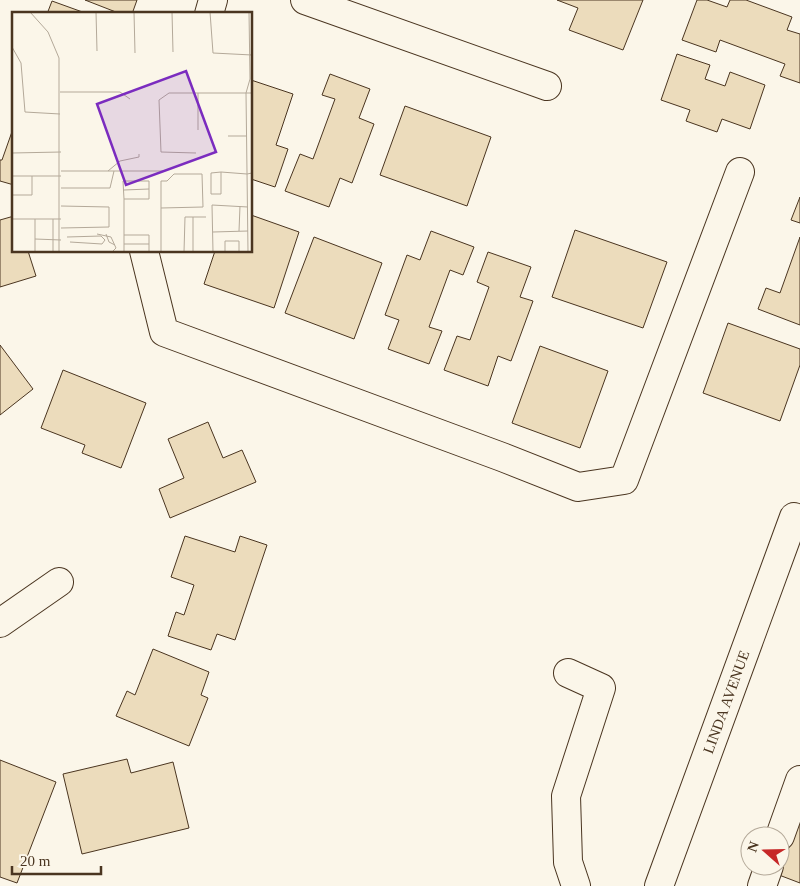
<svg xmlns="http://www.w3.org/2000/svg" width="800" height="886" font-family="'Times New Roman',serif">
<rect width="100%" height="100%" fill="#fbf6e9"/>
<!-- building -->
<g fill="#ecdcbc" stroke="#4a3520">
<path d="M 85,0 L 137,0 L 132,14 L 121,14 Z"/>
<path d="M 557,0 L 643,0 L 623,50 L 569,30 L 578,8 Z"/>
<path d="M 697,0 L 707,0 L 727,7 L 730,0 L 746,0 L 792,17 L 787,30 L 800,34 L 800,83 L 780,76 L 785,64 L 720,40 L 716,52 L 682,40 Z"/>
<path d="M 52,1 L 88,14 L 47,14 Z"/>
<path d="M 677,54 L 710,65 L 705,79 L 725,86 L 730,72 L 765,85 L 750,129 L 722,119 L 717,132 L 686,121 L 690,110 L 661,100 Z"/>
<path d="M 330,74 L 370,89 L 359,118 L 374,124 L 352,183 L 340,178 L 329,207 L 285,191 L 300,154 L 313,159 L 335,99 L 322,95 Z"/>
<path d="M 251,80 L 293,94 L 276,145 L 288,149 L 275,187 L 251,179 Z"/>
<path d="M 405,106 L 491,137 L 467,206 L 380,175 Z"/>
<path d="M 14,126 L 14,185 L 0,181 L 0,160 L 2,160 Z"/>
<path d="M 800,197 L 800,223 L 791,220 Z"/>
<path d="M 251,215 L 299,232 L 274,308 L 204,284 L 215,251 L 251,251 Z"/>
<path d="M 14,216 L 14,251 L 28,251 L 36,276 L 0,287 L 0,220 Z"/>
<path d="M 575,230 L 667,262 L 643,328 L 552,297 Z"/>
<path d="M 431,231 L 474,247 L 463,275 L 450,270 L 429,327 L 442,331 L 429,364 L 388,349 L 399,320 L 385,315 L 407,255 L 420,260 Z"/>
<path d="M 314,237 L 382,263 L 354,339 L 285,313 Z"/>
<path d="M 800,237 L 800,325 L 758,309 L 766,288 L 780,293 Z"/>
<path d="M 488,252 L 531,267 L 520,297 L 533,301 L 511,361 L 498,356 L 488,386 L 444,370 L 457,336 L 470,340 L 489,287 L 477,282 Z"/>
<path d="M 728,323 L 800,349 L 800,365 L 780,421 L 703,393 Z"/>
<path d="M 0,345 L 33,389 L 0,415 Z"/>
<path d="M 540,346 L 608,371 L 580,448 L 512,423 Z"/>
<path d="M 63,370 L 146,403 L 121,468 L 82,453 L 85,445 L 41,428 Z"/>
<path d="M 208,422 L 223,458 L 242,450 L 256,482 L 170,518 L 159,489 L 184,478 L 168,439 Z"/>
<path d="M 185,536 L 235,552 L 240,536 L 267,545 L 235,640 L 217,634 L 211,650 L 168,636 L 176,612 L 184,615 L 194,585 L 171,577 Z"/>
<path d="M 153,649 L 209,672 L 201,695 L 208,698 L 189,746 L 116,716 L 127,691 L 135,695 Z"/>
<path d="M 127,759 L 131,773 L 173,762 L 189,828 L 82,854 L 63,774 Z"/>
<path d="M 0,760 L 56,782 L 17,883 L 0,877 Z"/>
<path d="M 800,816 L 800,883 L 779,875 Z"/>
</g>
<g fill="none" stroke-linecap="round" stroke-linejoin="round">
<!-- minor casing -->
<g stroke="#4a3520" stroke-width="30">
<g id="minor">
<path d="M 305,0 L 547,86"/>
<path d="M 209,14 L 213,0"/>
<path d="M 144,251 L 164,332 L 502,457 L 578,487 L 624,480 L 740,172"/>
<path d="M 0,623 L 59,582"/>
<path d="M 568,673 L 601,688 L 566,796 L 568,862 L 576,886"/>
<path d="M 780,836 L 800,780"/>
<path id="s1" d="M 659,886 L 794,517"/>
<path d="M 762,886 L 769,866"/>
</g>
</g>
<!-- minor -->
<use href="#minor" stroke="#fbf6e9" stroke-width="28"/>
</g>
<g text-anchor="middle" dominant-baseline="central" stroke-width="4" stroke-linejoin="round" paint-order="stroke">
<!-- street labels -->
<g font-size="15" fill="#4a3520" stroke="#fbf6e9">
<text stroke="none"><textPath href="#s1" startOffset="196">LINDA AVENUE</textPath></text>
</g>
</g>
<!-- overview -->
<g transform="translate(12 12)">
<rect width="240" height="240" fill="#fbf6e9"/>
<path fill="none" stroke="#b4a999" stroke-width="1" d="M 18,0 L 36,20 L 47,46 L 47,240M 84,0 L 85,39M 122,0 L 123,41M 160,0 L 161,40M 198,0 L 201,41 L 240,43M 0,35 L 9,51 L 13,100 L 48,102M 48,80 L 108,80 L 118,87M 186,81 L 186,118M 216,124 L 235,124M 0,141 L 49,140M 184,141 L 149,140 L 147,88 L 157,81 L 240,81M 49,159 L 151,159M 96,159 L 108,149 L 127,145 L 127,142M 209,160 L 209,182 L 199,182 L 199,161 L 209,160 L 235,162 L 240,161M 0,164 L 49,164M 49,176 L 98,176 L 102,159M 112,178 L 137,177M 0,183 L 20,183 L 20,164M 112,187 L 137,187 L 137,169 L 111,169 L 112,187 L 112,240M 49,194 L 97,195 L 97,215 L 49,216M 149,196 L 191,195 L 190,162 L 162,162 L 155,169 L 149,169 L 149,240M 0,207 L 49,207M 227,219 L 228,194M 201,220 L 236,219M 85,222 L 99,225 L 104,236 L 100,240M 94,222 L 97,230 L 103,233M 112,223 L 137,223 L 137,240M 55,225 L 89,224 L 93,228 L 90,232 L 58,230M 23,227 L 49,228M 112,232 L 137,232M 23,240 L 23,207M 41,240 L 41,207M 172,240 L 173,205 L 194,205M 181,240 L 181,205M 201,240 L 200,193 L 236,195M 213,240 L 213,229 L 227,229 L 227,240M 236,240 L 234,81 L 238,67 L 237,0"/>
<path fill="#7b2cbf" fill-opacity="0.15" stroke="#7b2cbf" stroke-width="2.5" d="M 174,59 L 204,140 L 114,173 L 85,92 Z"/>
<rect width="240" height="240" fill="none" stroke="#4a3520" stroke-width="2.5"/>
</g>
<!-- north arrow -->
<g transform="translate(765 851) rotate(290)"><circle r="24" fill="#fbf6e9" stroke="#b4a999"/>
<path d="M0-4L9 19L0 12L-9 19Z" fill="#c62828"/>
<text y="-8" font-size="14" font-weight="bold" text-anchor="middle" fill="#4a3520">N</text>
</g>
<!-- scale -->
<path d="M12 866v8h89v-8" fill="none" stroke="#4a3520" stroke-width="2.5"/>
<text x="20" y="866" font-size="15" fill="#4a3520" stroke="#fbf6e9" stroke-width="4" paint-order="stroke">20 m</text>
</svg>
